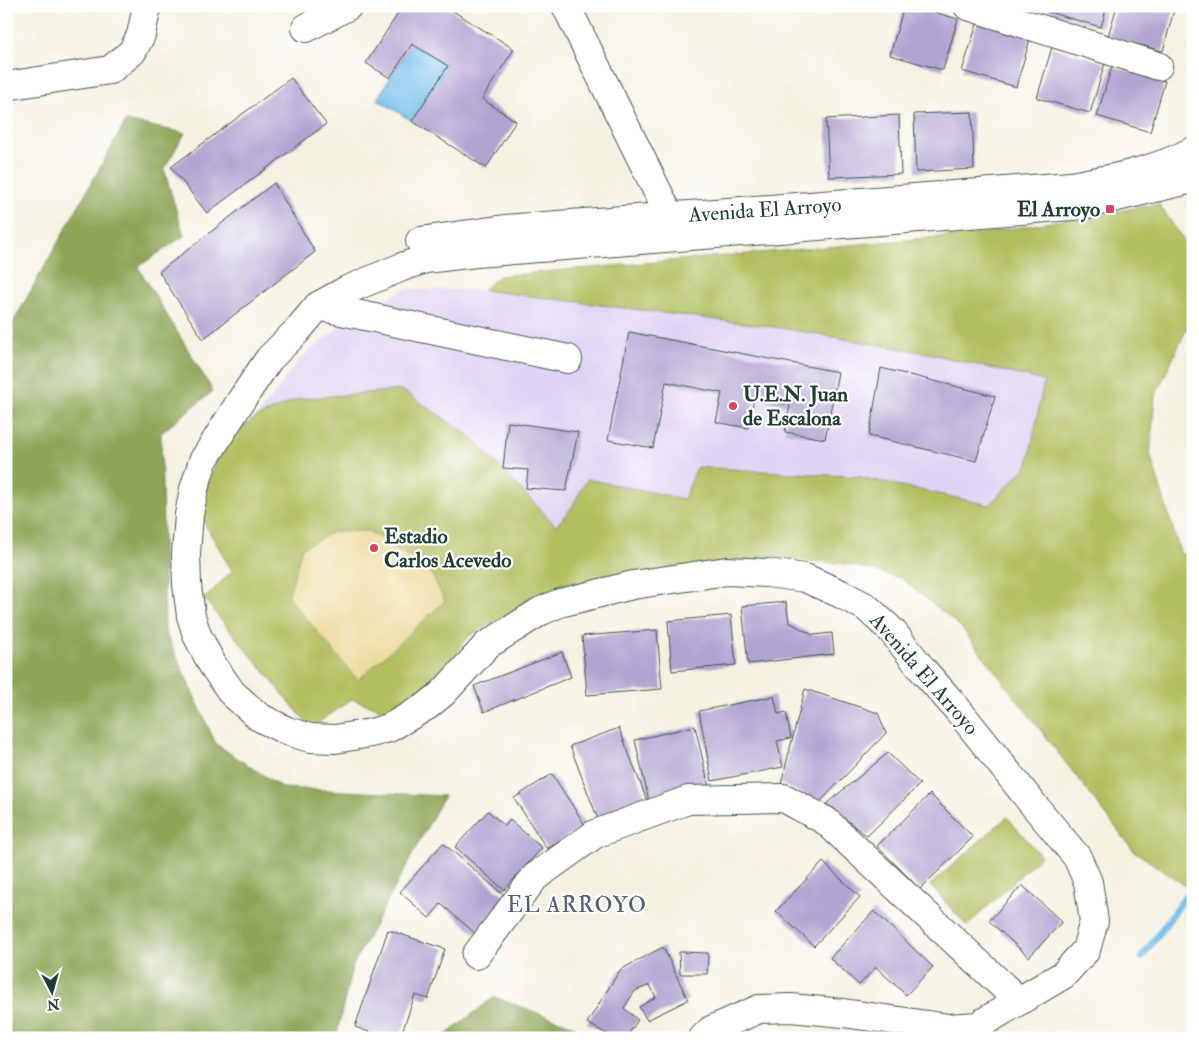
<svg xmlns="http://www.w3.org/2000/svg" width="1199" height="1044" font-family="'IM FELL Double Pica',serif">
<rect width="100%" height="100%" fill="#fff"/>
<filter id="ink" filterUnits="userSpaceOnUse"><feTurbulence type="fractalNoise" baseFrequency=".02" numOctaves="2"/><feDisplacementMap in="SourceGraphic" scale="10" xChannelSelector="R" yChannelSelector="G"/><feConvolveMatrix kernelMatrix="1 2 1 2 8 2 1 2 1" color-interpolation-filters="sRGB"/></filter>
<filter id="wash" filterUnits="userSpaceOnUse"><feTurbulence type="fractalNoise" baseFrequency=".0096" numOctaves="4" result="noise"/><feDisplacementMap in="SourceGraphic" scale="20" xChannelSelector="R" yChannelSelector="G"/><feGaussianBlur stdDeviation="1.12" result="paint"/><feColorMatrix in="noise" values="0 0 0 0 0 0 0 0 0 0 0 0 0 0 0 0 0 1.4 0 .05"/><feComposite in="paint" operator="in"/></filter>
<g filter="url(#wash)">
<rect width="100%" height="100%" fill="#f5f1e1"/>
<!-- built -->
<path fill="#e0d4f4" d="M 404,289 L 483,290 L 781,328 L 927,353 L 1044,381 L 1028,465 L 989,505 L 860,477 L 697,467 L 684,499 L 587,479 L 572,507 L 556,526 L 471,437 L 402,390 L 257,417 L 300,359 L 344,323 Z"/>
<!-- green -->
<g fill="#b2bf61" stroke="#687e4a">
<path d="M 1159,204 L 1193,254 L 1193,324 L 1189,324 L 1155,396 L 1150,454 L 1181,555 L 1193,553 L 1193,852 L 1190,889 L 1134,851 L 960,626 L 901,578 L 848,564 L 765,557 L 561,585 L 469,636 L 432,689 L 389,712 L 352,699 L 311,728 L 204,599 L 232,571 L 198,512 L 224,439 L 257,417 L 298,399 L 402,390 L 471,437 L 556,526 L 572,507 L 587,479 L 684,499 L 697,467 L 860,477 L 989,505 L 1028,465 L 1044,381 L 927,353 L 781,328 L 483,290 L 499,276 L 985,233 Z"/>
<path d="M 1007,817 L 1041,856 L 967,926 L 930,885 Z"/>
</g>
<!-- forest -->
<g fill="#8da657" stroke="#567246">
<path d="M 126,121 L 185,133 L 164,169 L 184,236 L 138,267 L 213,391 L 161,433 L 165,631 L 216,744 L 283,788 L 444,796 L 352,967 L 336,1038 L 6,1038 L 6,335 Z"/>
<path d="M 494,997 L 574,1026 L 580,1038 L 442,1038 Z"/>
</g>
<!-- sand -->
<path fill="#eeda9e" stroke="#868c69" d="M 368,531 L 429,569 L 445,601 L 358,680 L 288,597 L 302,548 L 333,532 Z"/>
<!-- water -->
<path fill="#71bdeb" stroke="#487d90" d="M 412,44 L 448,66 L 412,121 L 377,99 Z"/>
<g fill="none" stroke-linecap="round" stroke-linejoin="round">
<!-- stream -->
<path stroke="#71bdeb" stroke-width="7" d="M 1142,957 L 1193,886"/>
</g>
<g id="blocks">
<!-- building -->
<g fill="#b1a4d1">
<path d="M 403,6 L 445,6 L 514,49 L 482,99 L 516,121 L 486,168 L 412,121 L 448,66 L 412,44 L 390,78 L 366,63 Z"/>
<path d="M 904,6 L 913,6 L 958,19 L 943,70 L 890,55 Z"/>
<path d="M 1049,6 L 1107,6 L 1101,27 L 1048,12 Z"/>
<path d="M 1117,6 L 1175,6 L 1163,51 L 1108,36 Z"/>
<path d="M 978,21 L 1031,36 L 1016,87 L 962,71 Z"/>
<path d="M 1052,47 L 1105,63 L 1090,113 L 1037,98 Z"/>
<path d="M 1112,66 L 1165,81 L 1150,132 L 1097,116 Z"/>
<path d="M 291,78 L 326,124 L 207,213 L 171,167 Z"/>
<path d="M 972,112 L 974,169 L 916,172 L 914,114 Z"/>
<path d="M 899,115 L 901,174 L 829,177 L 826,119 Z"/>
<path d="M 274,183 L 315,252 L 203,339 L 159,272 Z"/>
<path d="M 629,332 L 838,372 L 825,439 L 785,432 L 790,405 L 754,398 L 748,428 L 716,422 L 722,393 L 666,382 L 653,448 L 608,440 Z"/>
<path d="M 881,368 L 995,396 L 976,461 L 869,436 Z"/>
<path d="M 508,422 L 578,432 L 566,491 L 526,488 L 528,470 L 503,468 Z"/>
<path d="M 786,602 L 789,622 L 813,635 L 832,633 L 834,654 L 748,664 L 742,606 Z"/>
<path d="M 731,615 L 736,665 L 672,671 L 668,621 Z"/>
<path d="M 657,630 L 662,689 L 587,695 L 582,636 Z"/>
<path d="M 562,652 L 571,677 L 484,712 L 474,686 Z"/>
<path d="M 805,689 L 878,713 L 886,733 L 820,802 L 781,784 Z"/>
<path d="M 774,696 L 778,714 L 786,712 L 791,738 L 777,741 L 783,767 L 712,781 L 699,711 Z"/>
<path d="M 695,726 L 709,787 L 649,801 L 635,740 Z"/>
<path d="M 619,728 L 648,803 L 599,822 L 570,746 Z"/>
<path d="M 888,753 L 920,784 L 867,836 L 826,804 Z"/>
<path d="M 552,774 L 585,825 L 547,849 L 514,798 Z"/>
<path d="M 930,794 L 973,837 L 920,889 L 877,846 Z"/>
<path d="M 488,811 L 505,826 L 510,820 L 542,848 L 504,890 L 455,847 Z"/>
<path d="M 443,843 L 507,898 L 476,934 L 441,904 L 429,918 L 400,892 Z"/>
<path d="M 823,862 L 860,897 L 814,946 L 776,911 Z"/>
<path d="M 1022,885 L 1062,922 L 1029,957 L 989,921 Z"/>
<path d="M 874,911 L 933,967 L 906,995 L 876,967 L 859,985 L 830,958 Z"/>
<path d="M 388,930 L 445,949 L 428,999 L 415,995 L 400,1038 L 387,1038 L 355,1027 Z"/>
<path d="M 663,947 L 688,1000 L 647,1020 L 639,1007 L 656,997 L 650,985 L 635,991 L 624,1008 L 638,1020 L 626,1038 L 614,1038 L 587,1023 L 620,970 Z"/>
<path d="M 679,952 L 708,953 L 707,974 L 680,974 Z"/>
</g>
</g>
</g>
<g filter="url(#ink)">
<use href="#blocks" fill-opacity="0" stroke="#3f584e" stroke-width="1"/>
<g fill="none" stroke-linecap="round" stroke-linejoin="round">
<!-- minor casing -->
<g stroke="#3f584e" stroke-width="30">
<g id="minor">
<path d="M 566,6 L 678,233"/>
<path d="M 968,6 L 1158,66"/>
<path d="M 306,28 L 348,6"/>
<path d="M 6,86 L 110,70 L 132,52 L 141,35 L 147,6"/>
<path d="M 420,241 L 505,229 L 1071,186 C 1112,179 1155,171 1193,151"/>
<path d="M 318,306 L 568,359"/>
<path d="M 476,955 L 535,877 L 595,834 L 688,800 L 784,798 L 826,821 L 1019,1001"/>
<path d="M 703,1038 L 711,1030 L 759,1009 L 791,1008 L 843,1013 L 949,1028 L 977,1026 L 1063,975 L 1086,950 L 1094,921 L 1088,882 L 1077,857 L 1032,803 L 958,710 L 922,669 L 892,631 L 866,607 L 841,594 L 805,578 L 767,573 L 727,571 L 633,585 L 560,603 L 541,611 L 487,645 L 443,693 L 427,706 L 389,728 L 371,733 L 335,739 L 310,738 L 287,731 L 259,717 L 232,693 L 212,664 L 197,635 L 191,616 L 187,585 L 186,553 L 189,515 L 194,489 L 203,461 L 242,399 L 269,359 L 297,331 L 318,306 L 347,290 L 402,267 L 425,259 L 476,253 L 1084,205 L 1193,179"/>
</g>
</g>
<!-- minor -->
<use href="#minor" stroke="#fff" stroke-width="28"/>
</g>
</g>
<!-- markers -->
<g fill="#d1495b" stroke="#fff" stroke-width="2">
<rect x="1105" y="204" width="10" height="10" rx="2.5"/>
<circle cx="733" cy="406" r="5"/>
<circle cx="374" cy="548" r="5"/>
</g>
<g text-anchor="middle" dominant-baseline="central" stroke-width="4.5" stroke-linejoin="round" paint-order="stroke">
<!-- poi labels -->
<g font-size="21" font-weight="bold" fill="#1f3d34" stroke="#fff" text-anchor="start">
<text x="1100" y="209" text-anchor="end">El Arroyo</text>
<text x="743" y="394">U.E.N. Juan<tspan x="743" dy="24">de Escalona</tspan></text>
<text x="384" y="536">Estadio<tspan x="384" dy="24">Carlos Acevedo</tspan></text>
</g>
<!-- street labels -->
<g font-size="21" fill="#1f3d34" stroke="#fff">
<text transform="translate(765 210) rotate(-4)">Avenida El Arroyo</text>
<text transform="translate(924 674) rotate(49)">Avenida El Arroyo</text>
</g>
<!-- neighbourhood labels -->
<g font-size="22" letter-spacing="1" fill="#52616b" stroke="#fff">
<text x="577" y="905">EL ARROYO</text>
</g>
</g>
<!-- margin -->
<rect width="1199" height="1044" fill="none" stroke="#fff" stroke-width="25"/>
<!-- north arrow -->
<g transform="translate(52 992) rotate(174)" stroke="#ffffff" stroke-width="4" paint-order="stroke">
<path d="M0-4L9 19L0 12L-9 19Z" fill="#1f3d34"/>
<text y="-8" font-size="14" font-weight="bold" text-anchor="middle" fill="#1f3d34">N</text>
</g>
</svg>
